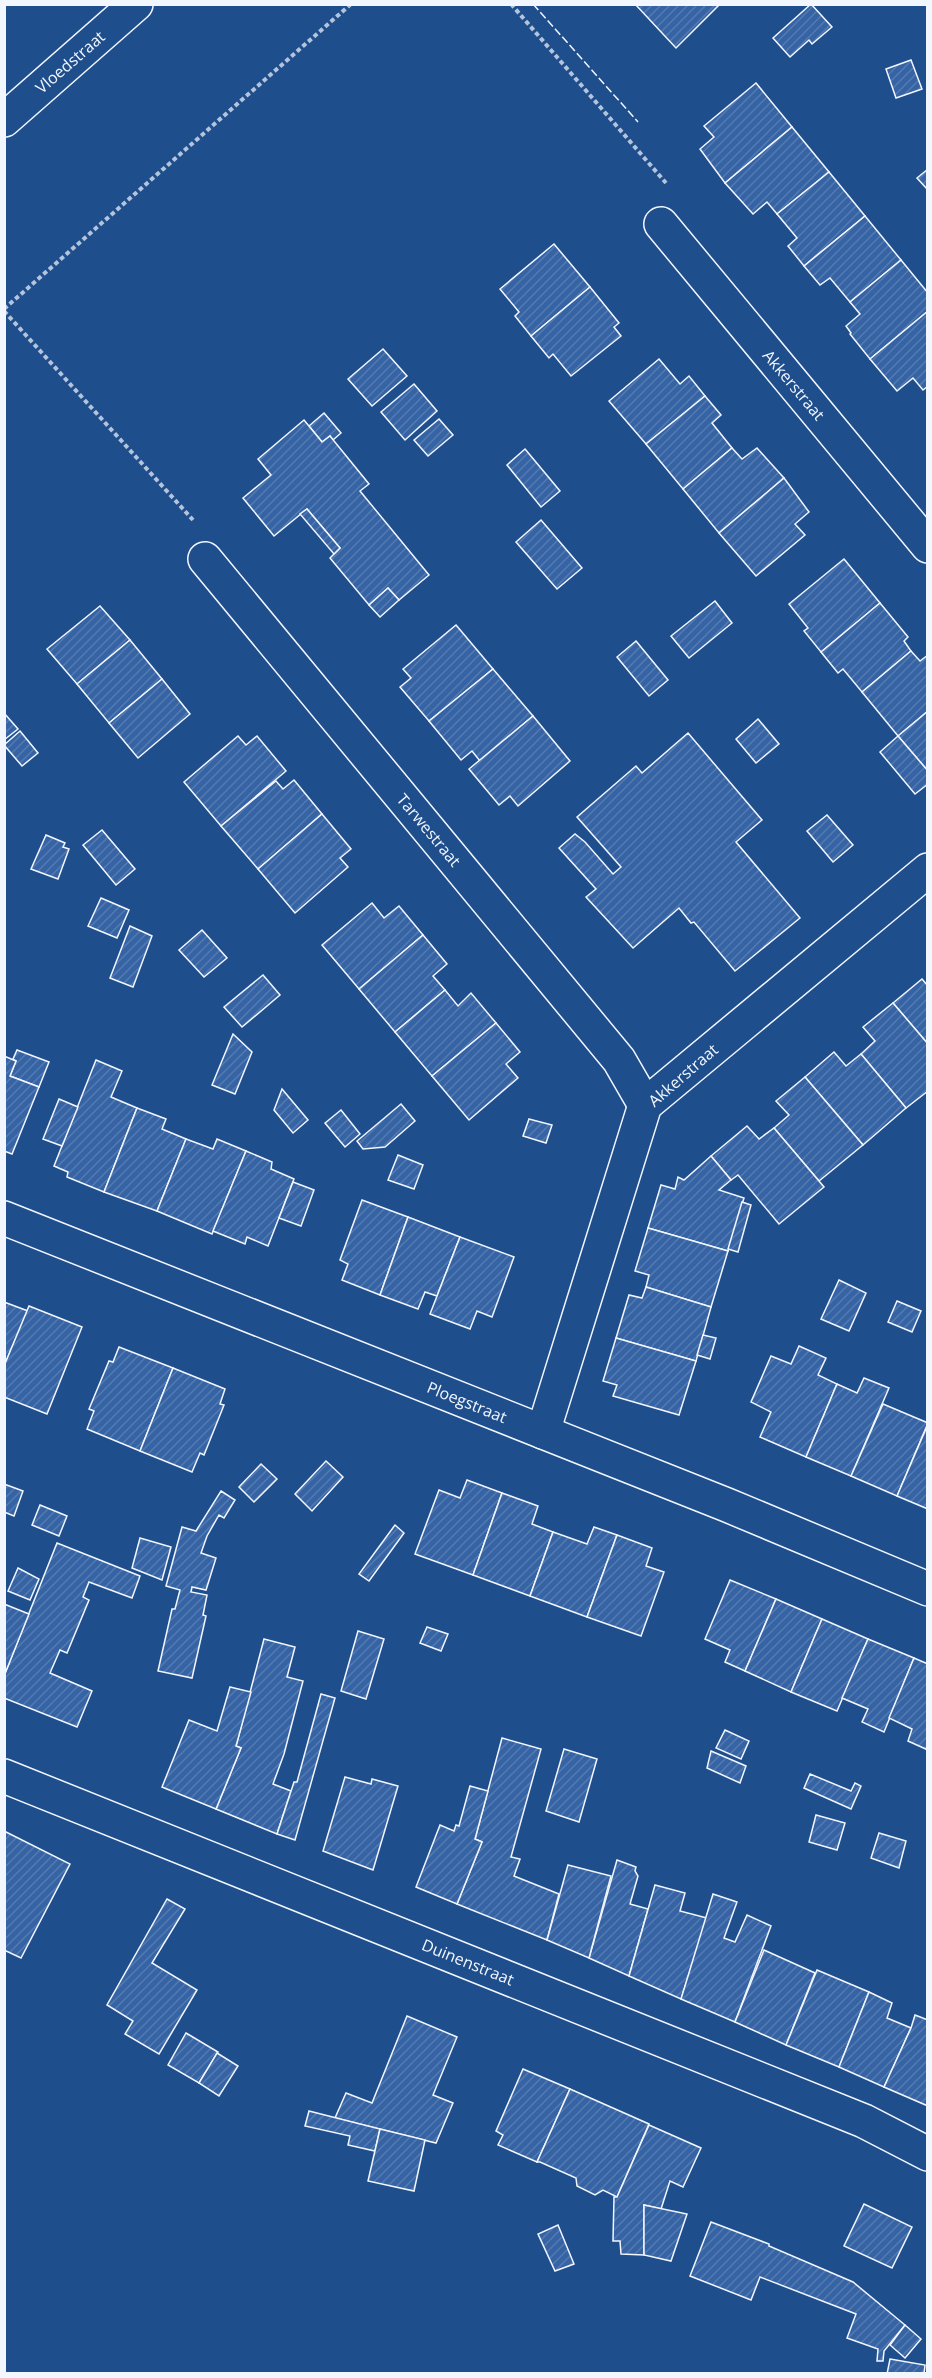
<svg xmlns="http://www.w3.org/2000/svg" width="932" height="2378" font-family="'Open Sans',sans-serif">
<defs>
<pattern id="building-hatch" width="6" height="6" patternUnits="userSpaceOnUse" patternTransform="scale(1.5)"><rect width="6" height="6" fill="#3563a3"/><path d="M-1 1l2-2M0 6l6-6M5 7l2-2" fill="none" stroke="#537ab1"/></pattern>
</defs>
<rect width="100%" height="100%" fill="#1f4e8c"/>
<!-- building -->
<g fill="url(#building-hatch)" stroke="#f2f6ff" stroke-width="1.5">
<path d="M 635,4 L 720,4 L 676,48 Z"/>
<path d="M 811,4 L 832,27 L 812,44 L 809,40 L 790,57 L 773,38 Z"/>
<path d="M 911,60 L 922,89 L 896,98 L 886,69 Z"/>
<path d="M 756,83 L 792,127 L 725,183 L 700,149 L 714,137 L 704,126 Z"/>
<path d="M 792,127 L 829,172 L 777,214 L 767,202 L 753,214 L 725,183 Z"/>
<path d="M 928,169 L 928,190 L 917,178 Z"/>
<path d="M 829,172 L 865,216 L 804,266 L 788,246 L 797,238 L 777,214 Z"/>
<path d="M 865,216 L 901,260 L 850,302 L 830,278 L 820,285 L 804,266 Z"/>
<path d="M 554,244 L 590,287 L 531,336 L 515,316 L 519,312 L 500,289 Z"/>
<path d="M 901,260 L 928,293 L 928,311 L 870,359 L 850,334 L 851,333 L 846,326 L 860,314 L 850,302 Z"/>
<path d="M 590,287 L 619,323 L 614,327 L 621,336 L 571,376 L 553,354 L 549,358 L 531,336 Z"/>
<path d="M 928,311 L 928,386 L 923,390 L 913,378 L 897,391 L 870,359 Z"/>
<path d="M 383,349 L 407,376 L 372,406 L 348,379 Z"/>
<path d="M 659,359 L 680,384 L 689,376 L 705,396 L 646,444 L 609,401 Z"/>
<path d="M 414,384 L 437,411 L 405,440 L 381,412 Z"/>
<path d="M 705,396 L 721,415 L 712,423 L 732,448 L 683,489 L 646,444 Z"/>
<path d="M 324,413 L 341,433 L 333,440 L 330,436 L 322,442 L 309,426 Z"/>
<path d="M 439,419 L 453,435 L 428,456 L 414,440 Z"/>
<path d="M 304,420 L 322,442 L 330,436 L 369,484 L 360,491 L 429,575 L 399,600 L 388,588 L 369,605 L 330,558 L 340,548 L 307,509 L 274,536 L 243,498 L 271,475 L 258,459 Z"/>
<path d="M 732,448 L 742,459 L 757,448 L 784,478 L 719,533 L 683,489 Z"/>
<path d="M 525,449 L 560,491 L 541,507 L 507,465 Z"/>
<path d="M 784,478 L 809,512 L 795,524 L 805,535 L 756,576 L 719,533 Z"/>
<path d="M 307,509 L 340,548 L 334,554 L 300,514 Z"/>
<path d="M 541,520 L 582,568 L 557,589 L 516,542 Z"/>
<path d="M 844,559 L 880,603 L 821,652 L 804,631 L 808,628 L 789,604 Z"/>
<path d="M 388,588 L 399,600 L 380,617 L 369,605 Z"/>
<path d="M 715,601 L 732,623 L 689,658 L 671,636 Z"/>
<path d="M 880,603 L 908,637 L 904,641 L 911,651 L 862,692 L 843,669 L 838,673 L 821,652 Z"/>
<path d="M 100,606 L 130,640 L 77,684 L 47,649 Z"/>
<path d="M 456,625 L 493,669 L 429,721 L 400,687 L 411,678 L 403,669 Z"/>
<path d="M 130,640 L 162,679 L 109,723 L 77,684 Z"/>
<path d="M 636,641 L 668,680 L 649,696 L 617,657 Z"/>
<path d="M 911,651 L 920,661 L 928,655 L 928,711 L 898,736 L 862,692 Z"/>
<path d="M 493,669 L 533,716 L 480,761 L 472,751 L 461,760 L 429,721 Z"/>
<path d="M 162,679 L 190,714 L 138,758 L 109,723 Z"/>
<path d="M 928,711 L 928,771 L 898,736 Z"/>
<path d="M 4,713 L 18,729 L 4,740 Z"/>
<path d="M 533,716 L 570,761 L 518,806 L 510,796 L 499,805 L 469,769 Z"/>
<path d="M 758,719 L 779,744 L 756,763 L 736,739 Z"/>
<path d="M 20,731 L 38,753 L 22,766 L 4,745 Z"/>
<path d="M 688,733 L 762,820 L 736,842 L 800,918 L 735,971 L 694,922 L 691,923 L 679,908 L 633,948 L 586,897 L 596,889 L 559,848 L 575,834 L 585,842 L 613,874 L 621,867 L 577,817 L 636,766 L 642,773 Z"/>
<path d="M 238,736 L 246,745 L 257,736 L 286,771 L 221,826 L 184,782 Z"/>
<path d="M 898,736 L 928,771 L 928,784 L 915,794 L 880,752 Z"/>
<path d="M 294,780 L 322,814 L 258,869 L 221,826 L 276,781 L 283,789 Z"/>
<path d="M 322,814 L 351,849 L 340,858 L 348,867 L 295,913 L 258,869 Z"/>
<path d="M 827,815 L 853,845 L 833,862 L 807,831 Z"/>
<path d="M 102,830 L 135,869 L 116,885 L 83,845 Z"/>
<path d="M 46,835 L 65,843 L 63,847 L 69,849 L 58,879 L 31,869 Z"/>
<path d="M 101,898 L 129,910 L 117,938 L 88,926 Z"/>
<path d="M 372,903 L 384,918 L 399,906 L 423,935 L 359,989 L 322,945 Z"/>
<path d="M 130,926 L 152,936 L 133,987 L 110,978 Z"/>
<path d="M 202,930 L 227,958 L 204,977 L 179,950 Z"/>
<path d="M 423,935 L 447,964 L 433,976 L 445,990 L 395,1032 L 359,989 Z"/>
<path d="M 263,975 L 280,995 L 242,1027 L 224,1007 Z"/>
<path d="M 922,979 L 928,986 L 928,1044 L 893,1003 Z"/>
<path d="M 445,990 L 458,1006 L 471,993 L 496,1023 L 432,1076 L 395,1032 Z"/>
<path d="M 893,1003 L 928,1044 L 928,1091 L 906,1108 L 861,1054 L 875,1041 L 863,1027 Z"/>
<path d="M 496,1023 L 520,1052 L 506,1064 L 518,1078 L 469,1120 L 432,1076 Z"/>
<path d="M 233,1034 L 252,1052 L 235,1094 L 212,1085 Z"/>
<path d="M 17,1050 L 49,1062 L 39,1087 L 10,1076 L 16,1061 L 13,1059 Z"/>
<path d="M 834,1052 L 846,1066 L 861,1054 L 906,1108 L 863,1145 L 805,1077 Z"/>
<path d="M 4,1056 L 16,1061 L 10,1076 L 39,1087 L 12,1154 L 4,1151 Z"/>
<path d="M 96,1060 L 122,1071 L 111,1097 L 137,1108 L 104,1192 L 67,1177 L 68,1172 L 54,1166 Z"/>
<path d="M 805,1077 L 863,1145 L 819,1181 L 774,1128 L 789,1115 L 776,1101 Z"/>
<path d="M 282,1089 L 308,1120 L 293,1133 L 274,1110 Z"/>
<path d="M 59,1099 L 78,1107 L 62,1146 L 43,1139 Z"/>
<path d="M 401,1104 L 415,1121 L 385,1147 L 363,1149 L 357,1141 Z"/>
<path d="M 137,1108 L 166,1119 L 162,1129 L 186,1139 L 157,1211 L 104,1192 Z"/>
<path d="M 341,1110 L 360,1134 L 345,1147 L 325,1123 Z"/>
<path d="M 529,1119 L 552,1125 L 546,1143 L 523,1136 Z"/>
<path d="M 747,1126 L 759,1139 L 774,1128 L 824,1187 L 779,1224 L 738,1175 L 731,1180 L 711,1156 Z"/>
<path d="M 186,1139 L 213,1149 L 217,1139 L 246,1151 L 212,1234 L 157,1211 Z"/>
<path d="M 246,1151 L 272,1162 L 271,1169 L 294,1179 L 268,1246 L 247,1237 L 245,1244 L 213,1231 Z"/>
<path d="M 398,1155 L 423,1165 L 414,1189 L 388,1180 Z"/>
<path d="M 711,1156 L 731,1180 L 719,1190 L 744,1198 L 728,1251 L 648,1228 L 661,1185 L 675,1189 L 678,1177 L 684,1180 Z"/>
<path d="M 293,1182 L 314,1190 L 301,1226 L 279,1218 Z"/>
<path d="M 362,1200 L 408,1217 L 380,1295 L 342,1280 L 348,1264 L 340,1260 Z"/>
<path d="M 742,1202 L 751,1205 L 738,1252 L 728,1249 Z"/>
<path d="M 408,1217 L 460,1237 L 437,1296 L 425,1292 L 418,1309 L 380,1295 Z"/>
<path d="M 648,1228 L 728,1251 L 711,1307 L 646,1287 L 649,1275 L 635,1271 Z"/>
<path d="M 460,1237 L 514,1257 L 492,1317 L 477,1311 L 470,1329 L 430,1314 Z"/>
<path d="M 839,1280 L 866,1293 L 849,1331 L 821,1319 Z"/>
<path d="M 646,1287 L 711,1307 L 696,1361 L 616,1338 L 629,1295 L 642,1298 Z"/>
<path d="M 897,1301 L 921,1311 L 912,1332 L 888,1322 Z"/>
<path d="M 4,1302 L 28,1311 L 4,1366 Z"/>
<path d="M 29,1306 L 82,1327 L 47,1414 L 4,1397 L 4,1366 Z"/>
<path d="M 703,1335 L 716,1338 L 710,1359 L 697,1355 Z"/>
<path d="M 616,1338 L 696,1361 L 679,1415 L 613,1396 L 617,1385 L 603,1381 Z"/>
<path d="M 799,1346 L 826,1358 L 818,1375 L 837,1384 L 806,1457 L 760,1437 L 771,1412 L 751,1402 L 771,1356 L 791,1364 Z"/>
<path d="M 119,1347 L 173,1368 L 140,1451 L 87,1429 L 94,1411 L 89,1409 L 109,1361 L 113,1362 Z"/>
<path d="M 173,1368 L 225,1389 L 220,1404 L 224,1405 L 204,1455 L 200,1453 L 192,1472 L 140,1451 Z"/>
<path d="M 864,1378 L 889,1388 L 851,1476 L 806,1457 L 837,1384 L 857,1393 Z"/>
<path d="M 883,1404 L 928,1423 L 897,1496 L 851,1476 Z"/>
<path d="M 928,1424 L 928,1509 L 897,1496 Z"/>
<path d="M 326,1461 L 343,1477 L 312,1511 L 295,1494 Z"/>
<path d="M 261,1464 L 277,1479 L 254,1502 L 239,1487 Z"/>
<path d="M 467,1480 L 502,1493 L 473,1575 L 415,1554 L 439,1490 L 460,1498 Z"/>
<path d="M 4,1484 L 23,1491 L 14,1516 L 4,1512 Z"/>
<path d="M 221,1491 L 235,1500 L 224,1518 L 219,1515 L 207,1536 L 201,1553 L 216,1558 L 206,1590 L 192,1587 L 191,1592 L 207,1595 L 203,1615 L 206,1616 L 192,1678 L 158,1671 L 172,1609 L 175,1609 L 180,1590 L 166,1586 L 182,1527 L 196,1531 Z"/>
<path d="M 502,1493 L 538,1506 L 532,1524 L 553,1532 L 530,1596 L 473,1575 Z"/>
<path d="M 40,1505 L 67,1516 L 59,1536 L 32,1525 Z"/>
<path d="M 395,1525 L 404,1533 L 369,1581 L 359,1574 Z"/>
<path d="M 594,1527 L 617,1535 L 587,1617 L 530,1596 L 553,1532 L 587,1544 Z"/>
<path d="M 617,1535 L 652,1548 L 646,1566 L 664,1572 L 641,1636 L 587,1617 Z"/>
<path d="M 140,1538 L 171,1547 L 162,1580 L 132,1568 Z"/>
<path d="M 57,1543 L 140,1576 L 132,1598 L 89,1582 L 83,1597 L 89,1600 L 67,1653 L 60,1650 L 50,1673 L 92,1691 L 77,1727 L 4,1698 L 4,1676 Z"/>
<path d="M 18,1568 L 39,1579 L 30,1600 L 8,1591 Z"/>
<path d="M 730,1580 L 776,1599 L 745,1671 L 725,1662 L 730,1650 L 705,1639 Z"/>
<path d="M 776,1599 L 822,1619 L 791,1692 L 745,1671 Z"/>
<path d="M 4,1604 L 29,1614 L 4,1676 Z"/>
<path d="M 822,1619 L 868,1639 L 837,1711 L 791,1692 Z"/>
<path d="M 427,1627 L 448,1634 L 441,1651 L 420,1643 Z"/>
<path d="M 358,1631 L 384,1639 L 366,1699 L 341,1691 Z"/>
<path d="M 264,1639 L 295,1647 L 287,1677 L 303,1681 L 284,1754 L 273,1784 L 291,1791 L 277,1834 L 216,1809 L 241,1748 L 236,1746 Z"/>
<path d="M 868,1639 L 914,1658 L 884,1732 L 862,1722 L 868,1709 L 842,1698 Z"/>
<path d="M 914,1658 L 928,1664 L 928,1750 L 908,1741 L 912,1729 L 889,1718 Z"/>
<path d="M 230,1687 L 251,1692 L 236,1746 L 241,1748 L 216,1809 L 162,1787 L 189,1720 L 217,1731 Z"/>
<path d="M 321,1694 L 335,1698 L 295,1840 L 277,1834 L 294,1782 L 297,1782 Z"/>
<path d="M 725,1730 L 749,1741 L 741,1759 L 716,1748 Z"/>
<path d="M 502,1738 L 541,1749 L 511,1857 L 520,1859 L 514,1876 L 559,1894 L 547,1940 L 457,1904 L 482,1842 L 475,1839 Z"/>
<path d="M 564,1749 L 597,1759 L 579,1822 L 546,1811 Z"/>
<path d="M 711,1751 L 746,1766 L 740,1783 L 707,1768 Z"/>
<path d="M 810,1774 L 851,1791 L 855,1783 L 861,1786 L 851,1809 L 804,1788 Z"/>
<path d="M 345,1777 L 371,1784 L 372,1779 L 398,1786 L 373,1870 L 323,1851 Z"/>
<path d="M 470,1786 L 488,1791 L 475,1839 L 482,1842 L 457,1904 L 416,1887 L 440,1825 L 454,1831 L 456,1825 L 459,1826 Z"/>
<path d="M 816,1815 L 845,1823 L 837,1850 L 809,1842 Z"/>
<path d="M 4,1831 L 70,1864 L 21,1958 L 4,1950 Z"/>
<path d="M 879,1833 L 906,1841 L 899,1868 L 871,1858 Z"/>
<path d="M 617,1860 L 636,1867 L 635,1871 L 638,1876 L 630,1904 L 648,1909 L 629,1976 L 589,1958 Z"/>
<path d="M 568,1865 L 611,1876 L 589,1958 L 547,1940 Z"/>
<path d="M 655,1885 L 685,1893 L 680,1911 L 707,1918 L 681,1999 L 629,1976 Z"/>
<path d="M 713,1894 L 737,1902 L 724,1938 L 735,1942 L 747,1915 L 771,1926 L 735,2022 L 681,1999 Z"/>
<path d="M 167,1899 L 185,1909 L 152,1963 L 197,1990 L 159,2054 L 125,2034 L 133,2021 L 107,2005 Z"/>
<path d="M 764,1950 L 815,1973 L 786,2045 L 735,2022 Z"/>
<path d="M 817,1970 L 869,1992 L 839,2067 L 786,2045 Z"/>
<path d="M 869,1992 L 892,2003 L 887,2018 L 911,2028 L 884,2087 L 839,2067 Z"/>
<path d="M 915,2015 L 928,2020 L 928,2106 L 884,2087 L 911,2028 Z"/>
<path d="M 407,2016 L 457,2037 L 433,2095 L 453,2103 L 436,2143 L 335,2118 L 346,2093 L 372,2103 Z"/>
<path d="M 186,2033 L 218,2052 L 199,2083 L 168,2065 Z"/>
<path d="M 217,2053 L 238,2066 L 219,2096 L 199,2083 Z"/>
<path d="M 523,2069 L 570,2089 L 537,2162 L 498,2145 L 503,2135 L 496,2131 Z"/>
<path d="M 570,2089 L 649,2124 L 617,2197 L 603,2190 L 595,2195 L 577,2186 L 576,2178 L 540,2162 L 537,2162 Z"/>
<path d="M 309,2111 L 380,2129 L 375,2151 L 348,2145 L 350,2136 L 305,2126 Z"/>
<path d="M 649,2125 L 701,2148 L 683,2187 L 670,2181 L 661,2209 L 644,2205 L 644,2255 L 621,2254 L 620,2241 L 613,2241 L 614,2197 L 617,2197 Z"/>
<path d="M 380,2129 L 425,2140 L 414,2191 L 368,2181 Z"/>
<path d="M 864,2204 L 912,2227 L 892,2268 L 844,2246 Z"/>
<path d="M 644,2205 L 687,2214 L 671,2261 L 644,2255 Z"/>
<path d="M 711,2222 L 769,2244 L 769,2246 L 853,2282 L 905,2325 L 884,2351 L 883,2361 L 877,2361 L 878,2349 L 847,2338 L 856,2314 L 760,2277 L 751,2300 L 690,2276 Z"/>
<path d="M 558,2225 L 574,2264 L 555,2271 L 538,2234 Z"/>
<path d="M 905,2325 L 921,2339 L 905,2358 L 890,2345 Z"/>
<path d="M 890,2359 L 925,2365 L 924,2374 L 887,2374 Z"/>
</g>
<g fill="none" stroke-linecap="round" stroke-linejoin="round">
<!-- minor casing -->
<g stroke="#f2f6ff" stroke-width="36">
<g id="minor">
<path d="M 661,224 L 928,546"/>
<path d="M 205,559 L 619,1060 L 645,1105"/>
<path d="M 4,1218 L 727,1505 L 928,1589"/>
<path d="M 543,1432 L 645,1105 L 928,870"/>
</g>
</g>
<!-- tertiary casing -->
<g stroke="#f2f6ff" stroke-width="36">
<g id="tertiary">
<path d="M 4,120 L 136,4"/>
<path d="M 4,1776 L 864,2121 L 928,2154"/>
</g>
</g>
<!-- path -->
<g stroke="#b3c4dc" stroke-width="4" stroke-dasharray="4.5 3" stroke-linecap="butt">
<path d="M 511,4 L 666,183"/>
<path d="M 4,309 L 351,4"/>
<path d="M 4,311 L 193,520"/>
</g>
<!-- minor -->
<use href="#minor" stroke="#1f4e8c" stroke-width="33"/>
<!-- tertiary -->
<use href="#tertiary" stroke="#1f4e8c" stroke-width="33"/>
<!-- fence -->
<path stroke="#f2f6ff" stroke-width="1.5" stroke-dasharray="8 3" stroke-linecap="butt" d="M 533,4 L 638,122"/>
</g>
<g text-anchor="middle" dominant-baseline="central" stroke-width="4.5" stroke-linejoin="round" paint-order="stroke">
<!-- street labels -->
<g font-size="16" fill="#f2f6ff" stroke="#1f4e8c">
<text transform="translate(70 62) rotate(-41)">Vloedstraat</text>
<text transform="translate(794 385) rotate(50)">Akkerstraat</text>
<text transform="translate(429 830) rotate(50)">Tarwestraat</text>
<text transform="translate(683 1075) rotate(-41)">Akkerstraat</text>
<text transform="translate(467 1402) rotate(22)">Ploegstraat</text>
<text transform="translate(468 1962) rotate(22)">Duinenstraat</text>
</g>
</g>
<!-- border -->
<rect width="932" height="2378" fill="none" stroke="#f2f6ff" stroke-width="12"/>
</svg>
